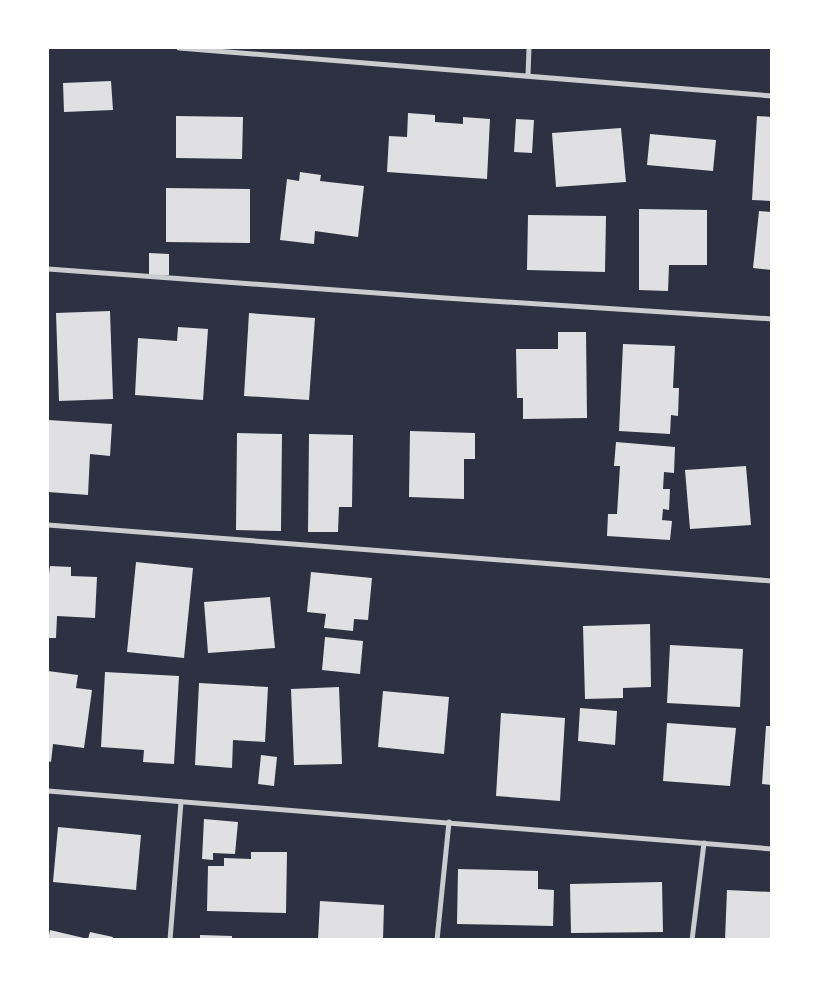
<svg xmlns="http://www.w3.org/2000/svg" width="819" height="987" font-family="'PT Sans',sans-serif">
<rect width="100%" height="100%" fill="#2d3142"/>
<!-- building -->
<g fill="#e0e0e3">
<path d="M 111,81 L 113,110 L 64,112 L 63,83 Z"/>
<path d="M 408,113 L 435,115 L 435,122 L 463,124 L 463,117 L 490,119 L 487,179 L 387,172 L 389,136 L 407,137 Z"/>
<path d="M 176,116 L 243,117 L 242,159 L 176,158 Z"/>
<path d="M 757,116 L 772,117 L 772,201 L 752,200 Z"/>
<path d="M 516,119 L 534,120 L 532,153 L 514,152 Z"/>
<path d="M 621,128 L 626,182 L 556,187 L 552,133 Z"/>
<path d="M 650,134 L 716,140 L 713,171 L 647,165 Z"/>
<path d="M 300,172 L 321,175 L 320,181 L 364,186 L 358,237 L 315,231 L 314,244 L 280,240 L 287,179 L 299,181 Z"/>
<path d="M 166,188 L 250,189 L 250,243 L 166,242 Z"/>
<path d="M 639,209 L 707,210 L 707,265 L 669,265 L 668,291 L 639,290 Z"/>
<path d="M 759,211 L 772,212 L 772,270 L 753,268 Z"/>
<path d="M 528,215 L 606,216 L 605,272 L 527,270 Z"/>
<path d="M 149,253 L 169,254 L 169,275 L 149,275 Z"/>
<path d="M 110,311 L 113,399 L 59,401 L 56,313 Z"/>
<path d="M 249,313 L 315,318 L 309,400 L 244,396 Z"/>
<path d="M 178,327 L 208,329 L 203,400 L 135,395 L 138,338 L 177,341 Z"/>
<path d="M 558,332 L 586,332 L 587,418 L 523,419 L 523,398 L 517,398 L 516,349 L 558,349 Z"/>
<path d="M 623,344 L 675,346 L 673,388 L 679,388 L 678,416 L 671,415 L 670,434 L 619,431 Z"/>
<path d="M 48,420 L 112,424 L 110,456 L 90,454 L 88,495 L 48,492 Z"/>
<path d="M 410,431 L 475,433 L 475,459 L 464,459 L 464,499 L 409,497 Z"/>
<path d="M 237,433 L 282,434 L 281,531 L 236,530 Z"/>
<path d="M 309,434 L 353,435 L 352,507 L 339,507 L 338,532 L 308,532 Z"/>
<path d="M 616,442 L 675,447 L 674,473 L 664,472 L 663,489 L 670,489 L 669,510 L 663,509 L 662,520 L 672,521 L 670,540 L 607,536 L 608,514 L 617,514 L 620,466 L 614,466 Z"/>
<path d="M 746,466 L 751,525 L 690,529 L 685,470 Z"/>
<path d="M 136,562 L 193,568 L 184,658 L 127,652 Z"/>
<path d="M 50,566 L 71,567 L 71,576 L 97,577 L 95,618 L 57,616 L 56,638 L 48,638 L 48,573 L 49,574 Z"/>
<path d="M 311,572 L 372,578 L 368,620 L 354,619 L 353,631 L 324,628 L 326,614 L 307,612 Z"/>
<path d="M 270,597 L 275,648 L 208,653 L 204,602 Z"/>
<path d="M 650,624 L 651,687 L 623,688 L 623,698 L 585,699 L 583,626 Z"/>
<path d="M 325,637 L 363,641 L 360,674 L 322,670 Z"/>
<path d="M 670,645 L 743,649 L 740,707 L 667,703 Z"/>
<path d="M 48,671 L 78,675 L 76,688 L 92,690 L 84,748 L 53,744 L 51,762 L 48,761 Z"/>
<path d="M 105,672 L 179,676 L 174,764 L 143,762 L 144,750 L 101,747 Z"/>
<path d="M 199,683 L 268,687 L 265,742 L 233,740 L 232,768 L 195,765 Z"/>
<path d="M 339,687 L 342,764 L 294,765 L 291,689 Z"/>
<path d="M 383,691 L 449,697 L 444,754 L 378,747 Z"/>
<path d="M 580,708 L 617,711 L 615,745 L 578,741 Z"/>
<path d="M 501,713 L 565,718 L 560,801 L 496,796 Z"/>
<path d="M 667,723 L 736,728 L 730,786 L 663,781 Z"/>
<path d="M 766,726 L 772,726 L 772,785 L 762,784 Z"/>
<path d="M 261,755 L 277,757 L 274,786 L 258,784 Z"/>
<path d="M 204,819 L 238,822 L 235,854 L 213,853 L 213,860 L 202,859 Z"/>
<path d="M 58,827 L 141,835 L 136,890 L 53,882 Z"/>
<path d="M 251,852 L 287,852 L 286,913 L 207,911 L 208,866 L 224,866 L 224,858 L 251,859 Z"/>
<path d="M 458,869 L 538,871 L 538,889 L 554,890 L 553,926 L 457,924 Z"/>
<path d="M 662,882 L 663,932 L 571,933 L 570,884 Z"/>
<path d="M 727,890 L 772,892 L 772,940 L 725,940 Z"/>
<path d="M 320,901 L 384,905 L 383,940 L 318,940 Z"/>
<path d="M 50,930 L 88,939 L 90,932 L 113,937 L 112,940 L 48,940 Z"/>
<path d="M 200,935 L 232,936 L 232,940 L 200,940 Z"/>
</g>
<g fill="none" stroke-linecap="round" stroke-linejoin="round">
<!-- minor -->
<g stroke="#caccd0" stroke-width="5">
<path d="M 179,48 L 772,96"/>
<path d="M 528,76 L 529,48"/>
<path d="M 48,269 L 445,298 L 772,319"/>
<path d="M 48,525 L 772,581"/>
<path d="M 48,791 L 772,849"/>
<path d="M 170,940 L 181,802"/>
<path d="M 437,940 L 449,822"/>
<path d="M 692,940 L 704,843"/>
</g>
</g>
<!-- border -->
<rect width="819" height="987" fill="none" stroke="#ffffff" stroke-width="98"/>
</svg>
